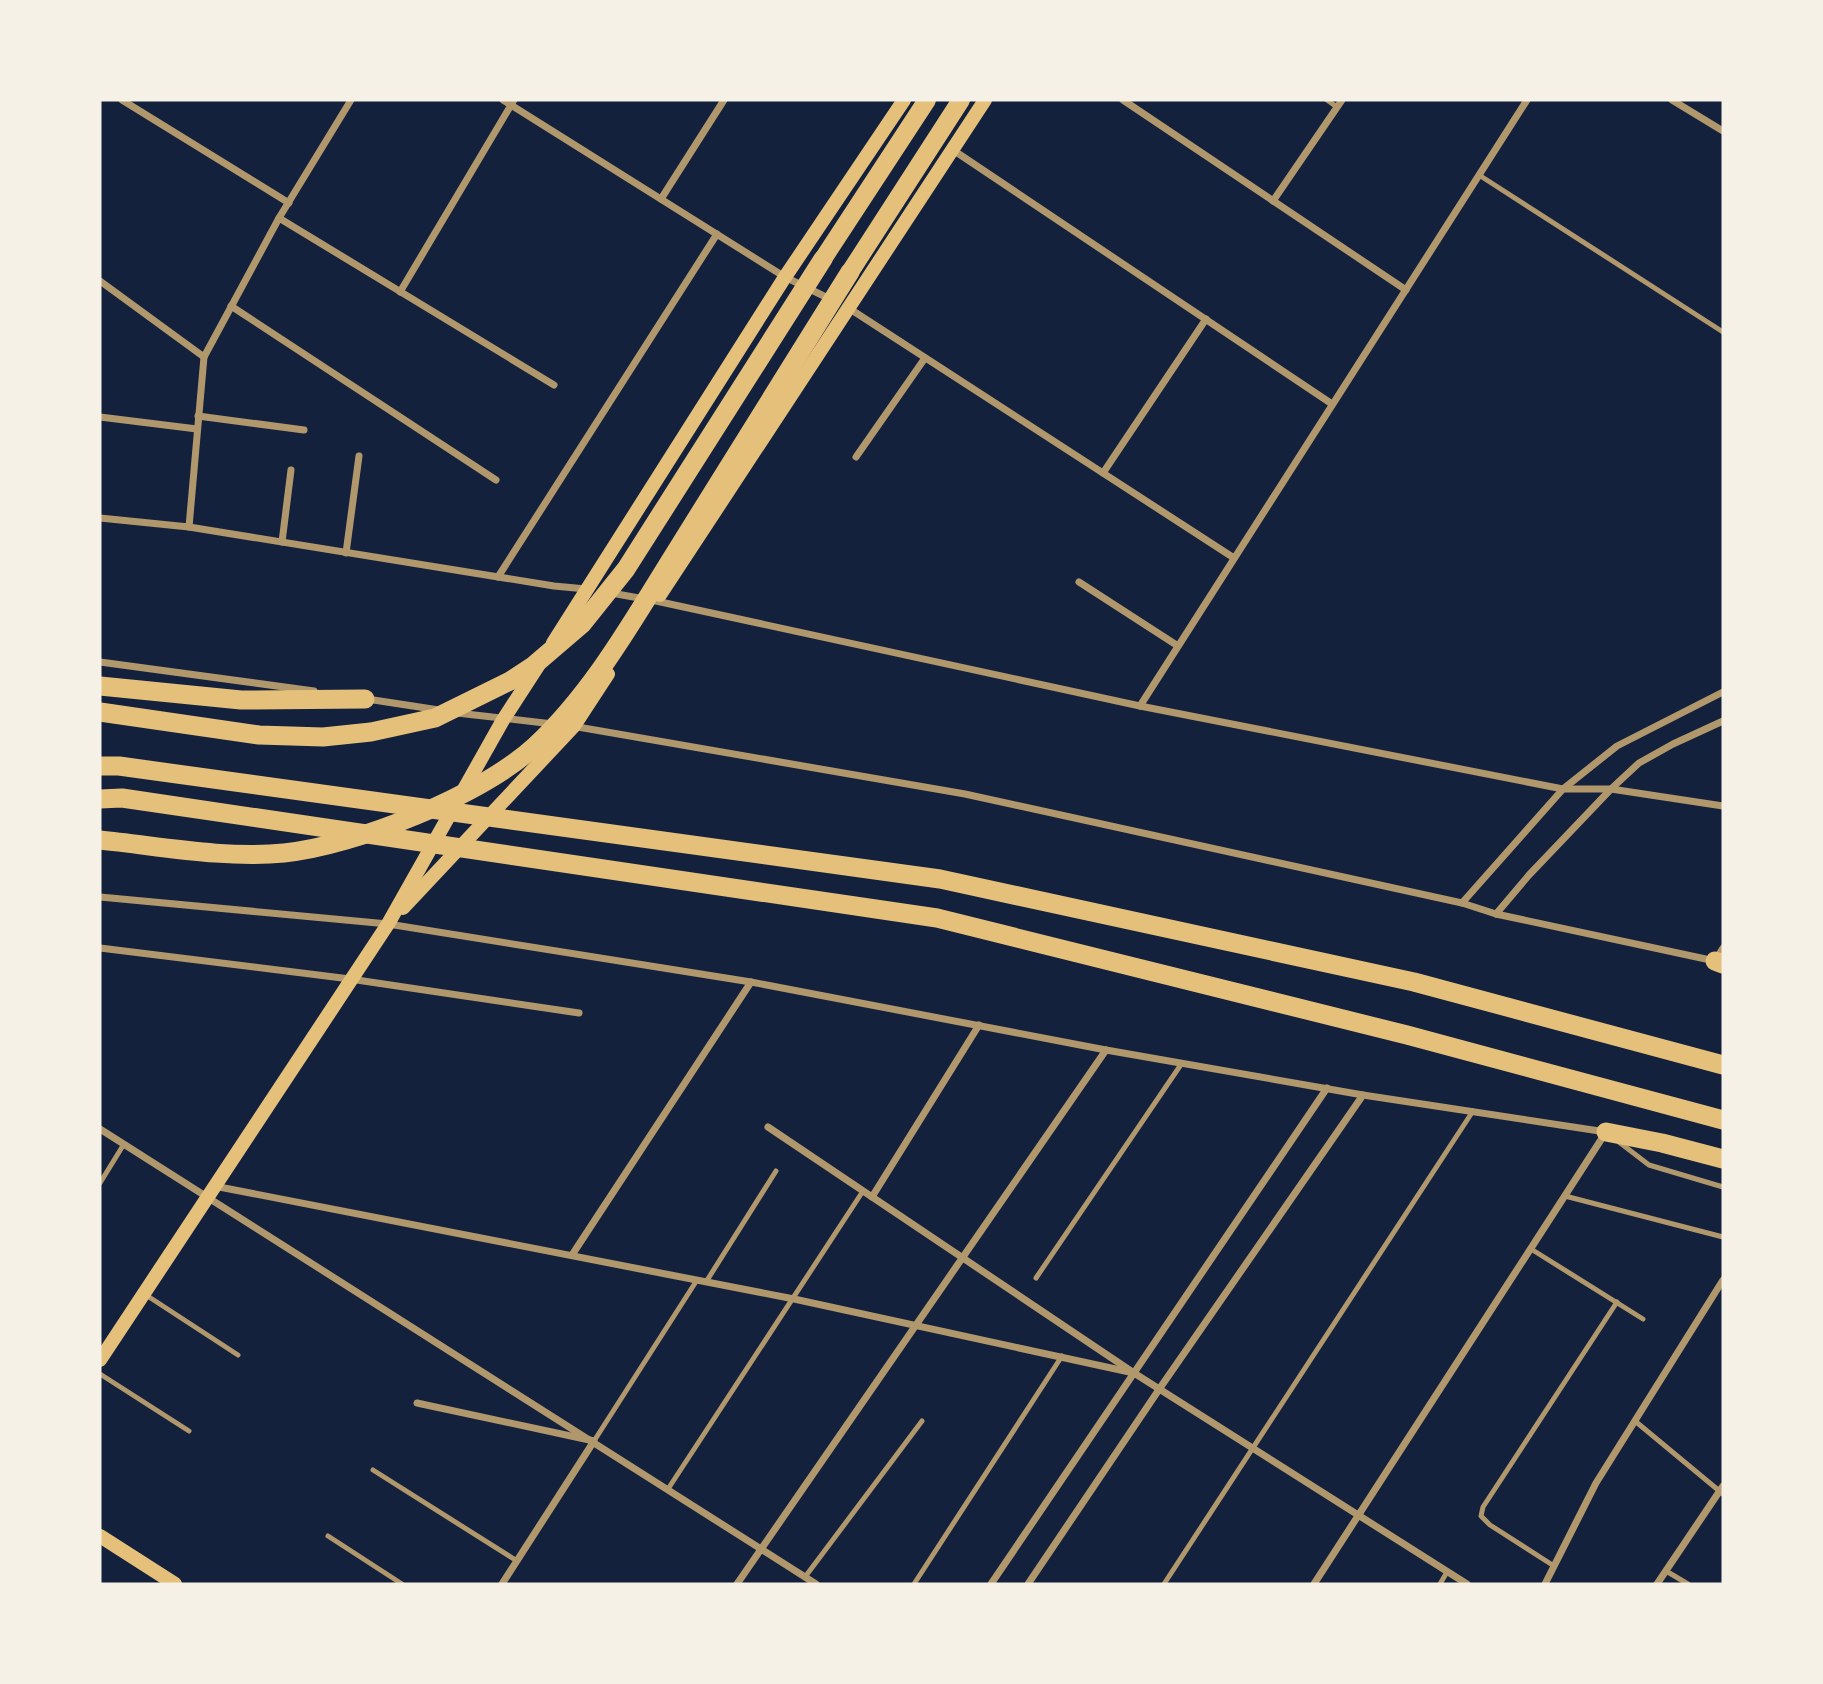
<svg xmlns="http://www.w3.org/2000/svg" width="1823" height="1684" font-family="'Varela Round',sans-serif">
<rect width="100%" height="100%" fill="#14213d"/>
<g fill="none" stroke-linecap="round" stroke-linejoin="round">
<!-- service -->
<g stroke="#b1986c" stroke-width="5">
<path d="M 1327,100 L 1337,107"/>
<path d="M 1479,175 L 1723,332"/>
<path d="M 1619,1142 L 1649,1165 L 1723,1187"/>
<path d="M 100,1183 L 124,1144"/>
<path d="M 1565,1196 L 1723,1237"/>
<path d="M 1531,1249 L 1643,1319"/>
<path d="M 1036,1278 L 1182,1063"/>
<path d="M 706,1282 L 776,1171"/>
<path d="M 146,1295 L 238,1355"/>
<path d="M 100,1374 L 189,1431"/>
<path d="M 1635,1421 L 1723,1494"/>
<path d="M 594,1441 L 697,1280"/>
<path d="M 373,1470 L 517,1561"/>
<path d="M 668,1489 L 863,1191"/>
<path d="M 328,1536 L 402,1584"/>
<path d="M 1554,1566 L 1490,1525 L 1481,1516 L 1483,1507 L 1617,1302"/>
<path d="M 1666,1571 L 1688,1584"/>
<path d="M 805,1577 L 922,1421"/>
<path d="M 914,1584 L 1062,1356"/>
<path d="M 1164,1584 L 1473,1111"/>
<path d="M 1440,1584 L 1447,1572"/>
</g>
<!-- minor -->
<g stroke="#b1986c" stroke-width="7">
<path d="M 122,100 L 289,203"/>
<path d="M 503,100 L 785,277 L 830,299"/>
<path d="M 1123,100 L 1406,290"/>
<path d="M 1672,100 L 1723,131"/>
<path d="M 953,150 L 1332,404"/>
<path d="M 661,199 L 724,100"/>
<path d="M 1273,201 L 1342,100"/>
<path d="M 279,218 L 554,385"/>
<path d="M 100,281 L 204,357"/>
<path d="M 400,292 L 514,100"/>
<path d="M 231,306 L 496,480"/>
<path d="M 847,307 L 1234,558"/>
<path d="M 198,416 L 304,430"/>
<path d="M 100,417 L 197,429"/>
<path d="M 856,457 L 925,358"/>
<path d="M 1103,473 L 1206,319"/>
<path d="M 100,518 L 189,527 L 554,586 L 586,589"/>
<path d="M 189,527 L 204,357 L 279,218 L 351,100"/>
<path d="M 282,542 L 291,470"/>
<path d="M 346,553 L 359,456"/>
<path d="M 498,577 L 717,234"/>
<path d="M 1079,582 L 1178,646"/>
<path d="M 611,593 L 656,601 L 1140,706 L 1563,789 L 1611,789 L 1723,806"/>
<path d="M 100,662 L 314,691"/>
<path d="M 367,699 L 439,710"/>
<path d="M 1140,706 L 1527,100"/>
<path d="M 457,713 L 553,724"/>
<path d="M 572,726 L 965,794 L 1462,903 L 1496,914 L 1715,961 L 1723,948"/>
<path d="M 100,897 L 388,924 L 751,982 L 1106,1050 L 1363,1095 L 1606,1132 L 1314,1584"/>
<path d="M 1462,903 L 1563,789 L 1617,746 L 1723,692"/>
<path d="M 1496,914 L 1529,875 L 1611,789 L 1639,763 L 1673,744 L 1723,721"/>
<path d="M 100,948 L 350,979 L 579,1013"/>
<path d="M 768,1127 L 1131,1371"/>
<path d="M 100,1129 L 816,1584"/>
<path d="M 214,1186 L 794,1299 L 1134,1373 L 1467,1584"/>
<path d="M 872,1197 L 979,1025"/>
<path d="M 572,1255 L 751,982"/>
<path d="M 417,1403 L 594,1441 L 502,1584"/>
<path d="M 737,1584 L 1106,1050"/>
<path d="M 991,1584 L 1327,1088"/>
<path d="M 1028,1584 L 1160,1388 L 1363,1095"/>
<path d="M 1545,1584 L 1596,1483 L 1723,1280"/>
<path d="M 1657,1584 L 1723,1486"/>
</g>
<!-- secondary -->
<g stroke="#e5c07b" stroke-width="14">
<path d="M 660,595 L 985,100"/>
<path d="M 553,643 L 785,277 L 904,100"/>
<path d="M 403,908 L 574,726 L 608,674"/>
<path d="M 100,1360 L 388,924 L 503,720 L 538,666"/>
<path d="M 100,1536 L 175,1584"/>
</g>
<!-- trunk -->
<g stroke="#e5c07b" stroke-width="18">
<path d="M 823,259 L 927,100"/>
<path d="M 850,272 L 961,100"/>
</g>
<!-- motorway -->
<g stroke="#e5c07b" stroke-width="19">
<path d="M 100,686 L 241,700 L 365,699"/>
<path d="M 100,712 L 259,735 L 323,737 L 371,732 L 435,718 L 510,681 L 533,666 L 582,624 L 626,569 L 823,259"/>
<path d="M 100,766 L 119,766 L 940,879 L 1414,982 L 1723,1065"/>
<path d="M 100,799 L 122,798 L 937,918 L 1407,1035 L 1723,1120"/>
<path d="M 100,840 C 159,846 225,859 284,853 C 355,846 482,795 535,746 C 595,690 636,615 680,545 C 736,454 793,363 850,272"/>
<path d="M 1715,961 L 1723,964"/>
<path d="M 1606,1132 L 1662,1143 L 1723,1159"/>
</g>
</g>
<!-- border -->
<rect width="1823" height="1684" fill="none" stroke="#f6f1e7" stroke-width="203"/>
</svg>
